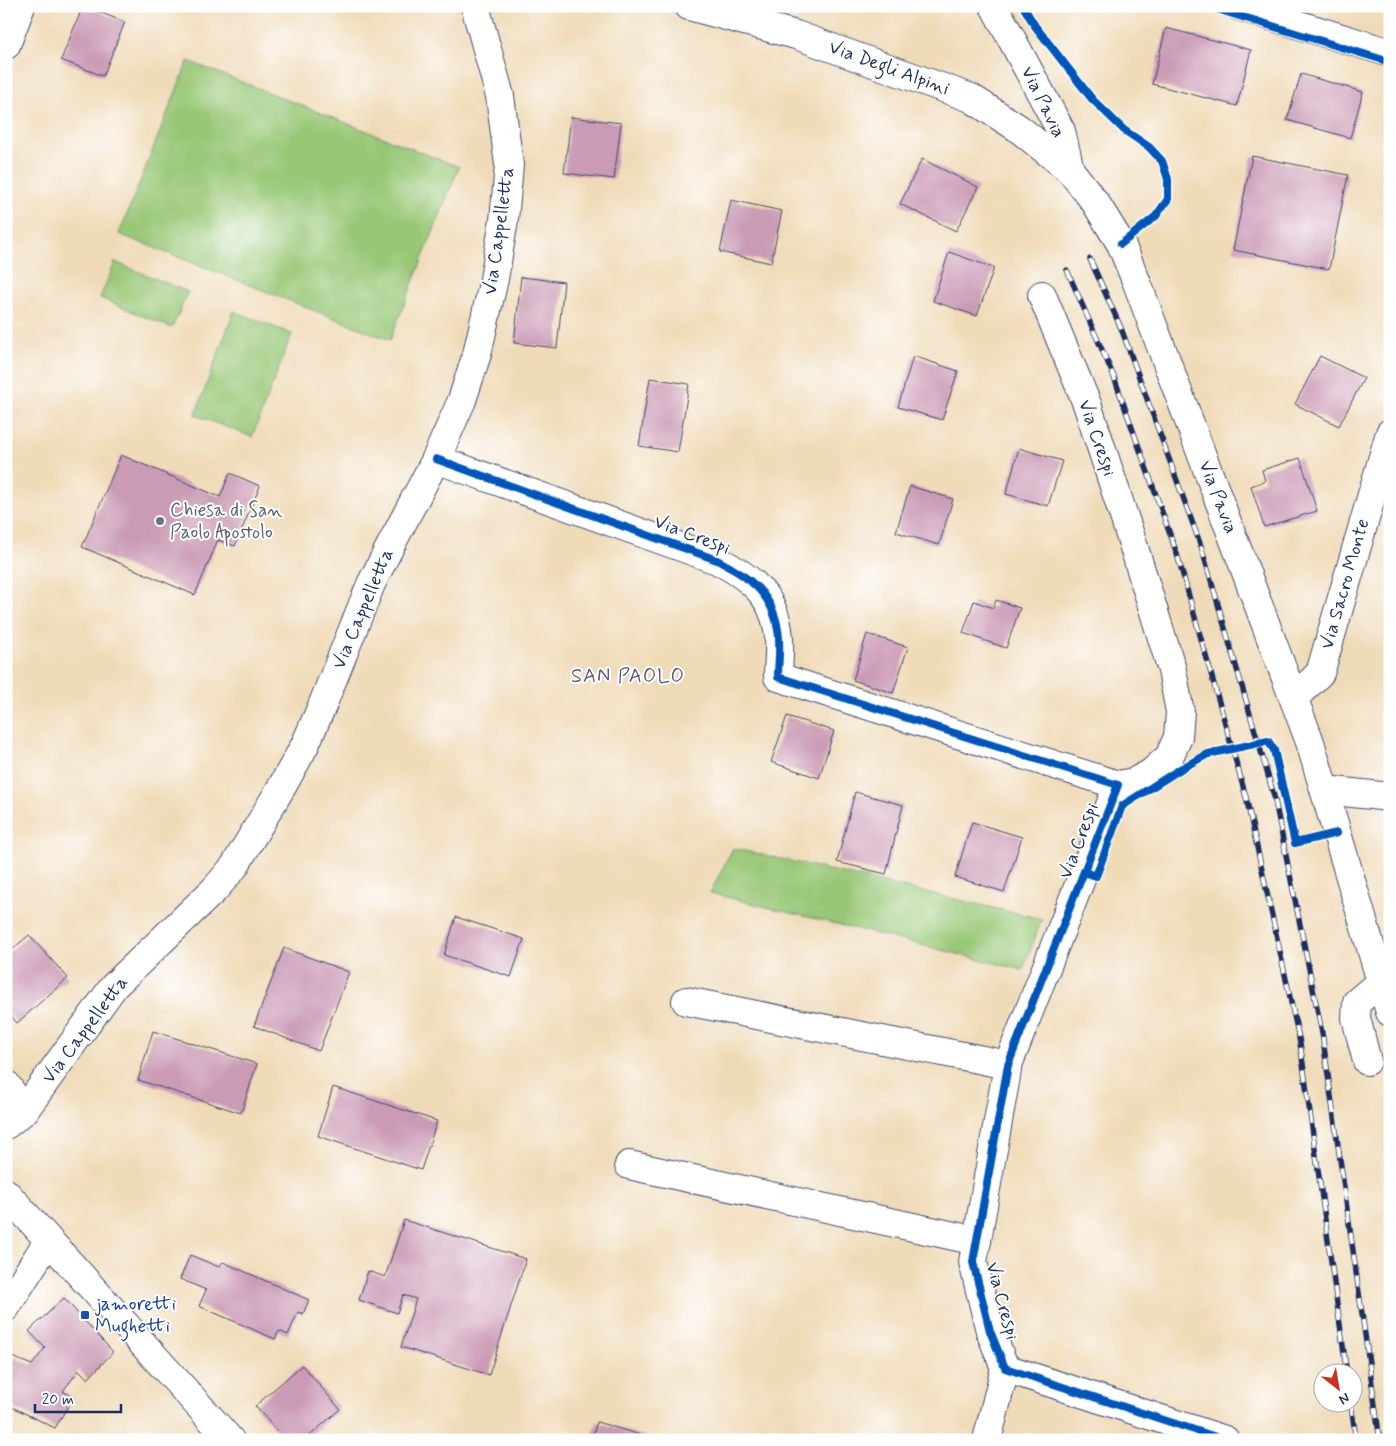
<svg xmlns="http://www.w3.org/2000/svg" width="1396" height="1446" font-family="Mynerve,sans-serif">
<rect width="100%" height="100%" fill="#fff"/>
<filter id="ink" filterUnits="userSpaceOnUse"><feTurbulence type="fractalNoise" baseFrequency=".02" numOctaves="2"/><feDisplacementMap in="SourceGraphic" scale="10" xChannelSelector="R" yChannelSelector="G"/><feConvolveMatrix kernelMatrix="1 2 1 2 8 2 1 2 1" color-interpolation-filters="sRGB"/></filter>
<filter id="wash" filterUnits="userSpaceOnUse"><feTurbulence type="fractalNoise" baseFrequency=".0096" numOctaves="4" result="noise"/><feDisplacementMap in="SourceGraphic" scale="20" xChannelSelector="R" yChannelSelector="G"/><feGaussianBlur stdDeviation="1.12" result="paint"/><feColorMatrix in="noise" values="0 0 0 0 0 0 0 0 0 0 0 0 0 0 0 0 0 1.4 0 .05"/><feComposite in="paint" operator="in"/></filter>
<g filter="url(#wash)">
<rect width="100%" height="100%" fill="#f0dbb9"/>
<!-- green -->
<g fill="#98c776" stroke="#5a7b6a">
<path d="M 188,61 L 459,167 L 390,340 L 119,234 Z"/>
<path d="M 115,262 L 188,292 L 172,328 L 100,298 Z"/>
<path d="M 234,311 L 292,334 L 252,437 L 195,415 Z"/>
<path d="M 733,848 L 1042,919 L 1023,970 L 710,893 Z"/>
</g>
<g id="blocks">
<!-- building -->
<g fill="#cb9bb5">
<path d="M 83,6 L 125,22 L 103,76 L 61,60 Z"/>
<path d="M 1166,28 L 1251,50 L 1237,106 L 1152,84 Z"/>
<path d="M 1301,74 L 1363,92 L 1350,138 L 1287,120 Z"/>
<path d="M 571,117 L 621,123 L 614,179 L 564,173 Z"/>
<path d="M 1252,156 L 1348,175 L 1329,269 L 1233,250 Z"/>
<path d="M 922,159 L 978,187 L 956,231 L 900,204 Z"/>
<path d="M 731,200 L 782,211 L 771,263 L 720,252 Z"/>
<path d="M 949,252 L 994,268 L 977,316 L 933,301 Z"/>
<path d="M 521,277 L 564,282 L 557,348 L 514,343 Z"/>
<path d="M 913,356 L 958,371 L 942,420 L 898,407 Z"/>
<path d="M 1320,356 L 1364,378 L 1339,426 L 1295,404 Z"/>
<path d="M 650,378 L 689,384 L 678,452 L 639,446 Z"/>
<path d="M 1019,448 L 1062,461 L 1048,506 L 1006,494 Z"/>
<path d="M 121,455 L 220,497 L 230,473 L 260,486 L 235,546 L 218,540 L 195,595 L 82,547 Z"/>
<path d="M 1300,458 L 1317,511 L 1264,527 L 1251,486 L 1265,481 L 1262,470 Z"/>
<path d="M 910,486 L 953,499 L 939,545 L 896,532 Z"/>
<path d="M 996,600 L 1020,608 L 1006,648 L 963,633 L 974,601 L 993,608 Z"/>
<path d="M 867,634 L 908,647 L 893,693 L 853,680 Z"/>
<path d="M 787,716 L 834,731 L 819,778 L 771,762 Z"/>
<path d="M 855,792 L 903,805 L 886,874 L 837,862 Z"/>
<path d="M 972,822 L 1022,837 L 1004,892 L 955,877 Z"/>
<path d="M 456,917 L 524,939 L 511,977 L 444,955 Z"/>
<path d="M 29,935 L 68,978 L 17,1023 L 6,1010 L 6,955 Z"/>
<path d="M 284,948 L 349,972 L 319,1051 L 254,1026 Z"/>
<path d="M 153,1031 L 257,1064 L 241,1113 L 138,1080 Z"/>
<path d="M 333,1087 L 437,1121 L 421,1170 L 318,1136 Z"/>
<path d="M 404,1220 L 526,1259 L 489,1375 L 401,1347 L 416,1299 L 403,1295 L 397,1313 L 359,1300 L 368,1271 L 385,1277 Z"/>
<path d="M 190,1255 L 219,1267 L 223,1262 L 309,1300 L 303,1314 L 298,1312 L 288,1335 L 279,1331 L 275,1339 L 199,1306 L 206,1290 L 180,1279 Z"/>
<path d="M 64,1298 L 113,1352 L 88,1379 L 79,1370 L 63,1391 L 73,1398 L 55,1428 L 6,1404 L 6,1366 L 12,1357 L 32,1365 L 45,1348 L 29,1331 Z"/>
<path d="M 302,1365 L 340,1409 L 305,1440 L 285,1440 L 255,1406 Z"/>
<path d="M 597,1422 L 654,1439 L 654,1440 L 591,1440 Z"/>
</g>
</g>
</g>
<g filter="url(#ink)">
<use href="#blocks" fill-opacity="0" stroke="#3b496c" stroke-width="1"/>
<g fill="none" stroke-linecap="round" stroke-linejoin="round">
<!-- minor casing -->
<g stroke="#3b496c" stroke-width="30">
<g id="minor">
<path d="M 689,6 L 796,35 L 971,98 L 1018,128 L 1070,170"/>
<path d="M 994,6 L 1061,131 L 1070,170 L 1095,202 L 1121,244 L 1137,283 L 1310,742 L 1390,1012"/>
<path d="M 1238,6 L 1390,53"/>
<path d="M 6,45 L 21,6"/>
<path d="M 1042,295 L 1087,404 L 1132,541 L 1172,670 L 1180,712 L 1178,737 L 1169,757 L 1151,773 L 1134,782 L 1118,785"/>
<path d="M 436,459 L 717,560 C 748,576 773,594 778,630 C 781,645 778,662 778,677 L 1118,785 L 1008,1065 L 973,1262 L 990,1331 L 1005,1368 L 1225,1440"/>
<path d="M 1294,698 L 1320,673 L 1390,433"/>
<path d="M 1325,790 L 1390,797"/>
<path d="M 686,1001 L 1008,1065"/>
<path d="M 1367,1061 L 1356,1018 L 1357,1002 L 1370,991 L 1382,985"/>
<path d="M 6,1084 L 24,1111"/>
<path d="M 6,1125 L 24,1111 L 114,986 L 214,890 L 234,867 L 284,783 L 305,745 L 322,706 L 371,584 L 396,535 L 436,459 L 462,400 L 477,354 L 494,279 L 504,220 L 509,165 L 500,96 L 475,6"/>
<path d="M 629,1165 L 977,1241"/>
<path d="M 6,1307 L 48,1241"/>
<path d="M 987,1440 L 1005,1368"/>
</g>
</g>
<!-- major casing -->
<g stroke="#3b496c" stroke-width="30">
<path id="major" d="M 6,1193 L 230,1440"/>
</g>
<!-- minor -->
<use href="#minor" stroke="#fff" stroke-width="28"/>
<!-- major -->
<use href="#major" stroke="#fff" stroke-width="28"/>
<!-- rail casing -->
<g stroke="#1b2f5e" stroke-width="5.5">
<g id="rail">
<path d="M 1090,259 L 1121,328 L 1201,546 L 1274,796 L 1322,1033 L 1380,1440"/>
<path d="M 1067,270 L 1114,377 L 1177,554 L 1246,797 L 1300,1043 L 1347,1374"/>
<path d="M 1351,1404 L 1356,1440"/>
</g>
</g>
<!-- rail -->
<use href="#rail" stroke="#fff" stroke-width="4" stroke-dasharray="11" stroke-linecap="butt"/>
<!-- cycleway casing -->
<g stroke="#fff" stroke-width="11">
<g id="cycleway">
<path d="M 1023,6 L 1035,26 L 1092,99 L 1124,130 L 1149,147 L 1162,161 L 1168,179 L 1168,199 L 1156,216 L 1121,244"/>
<path d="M 1207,6 L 1390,62"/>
<path d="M 436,459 L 717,560 C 748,576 773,594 778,630 C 781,645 778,662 778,677 L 1118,785 L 1008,1065 L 973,1262 L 990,1331 L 1005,1368 L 1225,1440"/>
<path d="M 1084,872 L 1096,876 L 1122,806 L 1182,768 L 1208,754 L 1268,741 L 1274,750 L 1295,843 L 1337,833"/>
</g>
</g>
<!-- cycleway -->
<use href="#cycleway" stroke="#0057b8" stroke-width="8"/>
</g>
</g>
<!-- markers -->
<circle fill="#6b7280" stroke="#fff" stroke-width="2" cx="160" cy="521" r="5"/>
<rect fill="#1a4fb4" stroke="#fff" stroke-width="2" x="80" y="1310" width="10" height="10" rx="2.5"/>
<g text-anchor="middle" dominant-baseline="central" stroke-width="4" stroke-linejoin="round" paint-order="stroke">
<!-- street labels -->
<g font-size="19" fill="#1b2f5e" stroke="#fff">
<text transform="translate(889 68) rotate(20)">Via Degli Alpini</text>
<text transform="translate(1043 102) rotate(64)">Via Pavia</text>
<text transform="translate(499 231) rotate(-82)">Via Cappelletta</text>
<text transform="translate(1097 438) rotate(71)">Via Crespi</text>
<text transform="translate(1218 497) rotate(69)">Via Pavia</text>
<text transform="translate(692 535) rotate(21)">Via Crespi</text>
<text transform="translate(1345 584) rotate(-74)">Via Sacro Monte</text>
<text transform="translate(363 609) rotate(-67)">Via Cappelletta</text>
<text transform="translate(1079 841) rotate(-69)">Via Crespi</text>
<text transform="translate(85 1030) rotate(-53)">Via Cappelletta</text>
<text transform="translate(1002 1301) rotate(75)">Via Crespi</text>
</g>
<!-- worship labels -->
<g font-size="19" fill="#5b616d" stroke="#fff" text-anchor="start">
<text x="170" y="510">Chiesa di San<tspan x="170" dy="22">Paolo Apostolo</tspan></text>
</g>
<!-- transit labels -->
<g font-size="19" fill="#164399" stroke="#fff" text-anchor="start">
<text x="95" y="1304">jamoretti<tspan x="95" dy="22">Mughetti</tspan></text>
</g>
<!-- neighbourhood labels -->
<g font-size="20" letter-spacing="1" fill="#59557c" stroke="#fff">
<text x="628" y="676">SAN PAOLO</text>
</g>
</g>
<!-- margin -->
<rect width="1396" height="1446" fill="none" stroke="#fff" stroke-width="25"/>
<!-- north arrow -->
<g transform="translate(1338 1388) rotate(149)"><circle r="24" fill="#ffffff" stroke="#a4acbf"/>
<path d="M0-4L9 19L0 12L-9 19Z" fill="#c8321e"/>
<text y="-8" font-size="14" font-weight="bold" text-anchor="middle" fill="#1b2f5e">N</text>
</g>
<!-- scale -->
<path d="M35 1404v8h86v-8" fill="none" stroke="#1b2f5e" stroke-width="2.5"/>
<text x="42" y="1404" font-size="15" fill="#1b2f5e" stroke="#ffffff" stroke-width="4" paint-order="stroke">20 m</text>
</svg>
